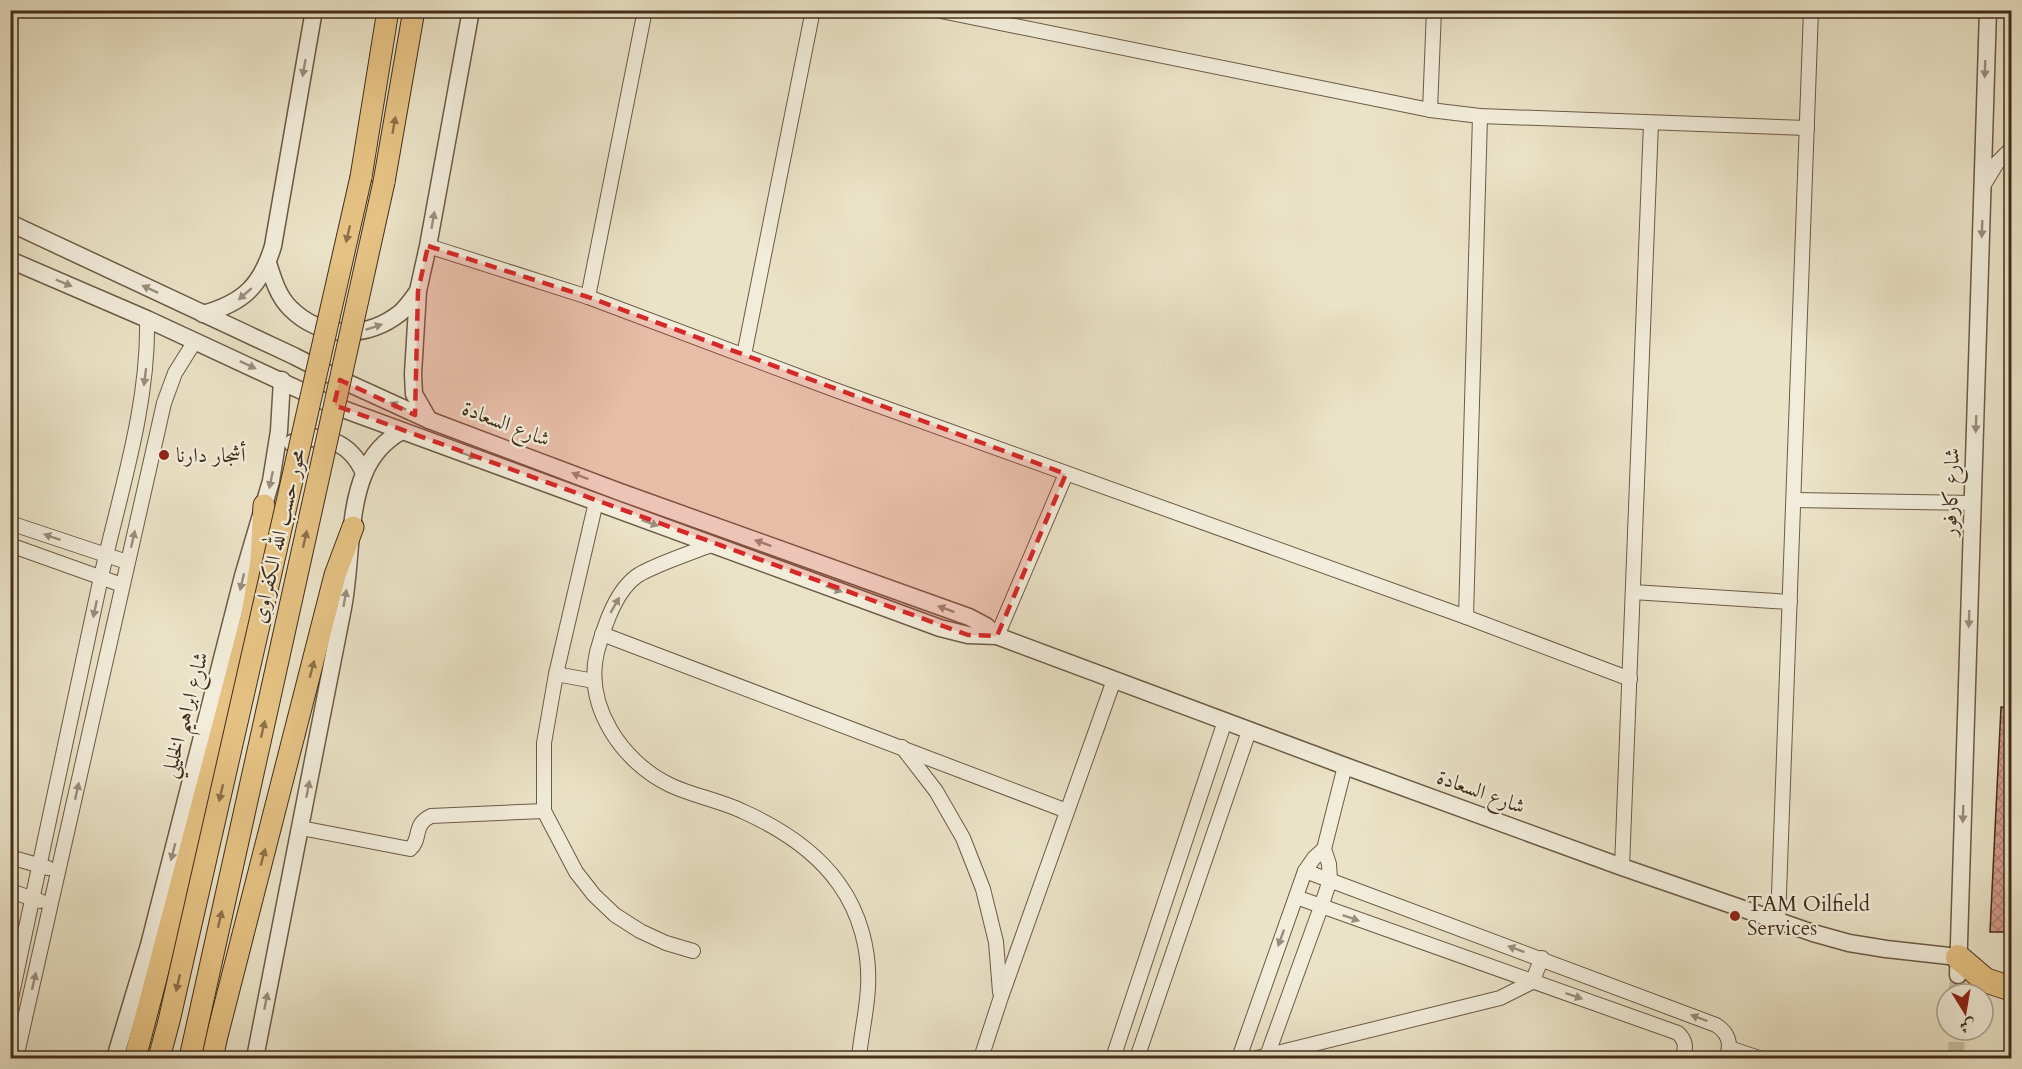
<svg xmlns="http://www.w3.org/2000/svg" width="2022" height="1069" font-family="Cardo,Amiri,serif">
<defs>
<pattern id="building-cross-hatch" width="8" height="8" patternUnits="userSpaceOnUse" patternTransform="scale(1.5)"><rect width="8" height="8" fill="#d39c8b"/><path d="M0 0l8 8M0 8l8-8" fill="none" stroke="#ad8071"/></pattern>
</defs>
<rect width="100%" height="100%" fill="#ebe3c8"/>
<filter id="stains"><feTurbulence type="fractalNoise" baseFrequency=".00333" numOctaves="4"/><feColorMatrix values="0 0 0 0 .2 0 0 0 0 .09 0 0 0 0 .02 0 0 0 .5 -.17"/></filter>
<radialGradient id="worn" r=".72"><stop offset=".6" stop-color="#630" stop-opacity="0"/><stop offset="1" stop-color="#630" stop-opacity=".3"/></radialGradient>
<!-- building -->
<path fill="url(#building-cross-hatch)" stroke="#422e1b" stroke-width="1.5" d="M 2001,707 L 2012,708 L 2012,932 L 1990,932 Z"/>
<g fill="none" stroke-linecap="round" stroke-linejoin="round">
<!-- tertiary-tunnel -->
<g stroke="#c9bfa5" stroke-width="16" stroke-dasharray="16 8" stroke-linecap="butt">
<path d="M 1957,994 L 1958,975"/>
<path d="M 1956,1058 L 1957,1030"/>
</g>
<!-- minor casing -->
<g stroke="#6c5b46" stroke-width="16">
<g id="minor">
<path d="M 936,10 L 1430,110 L 1480,116 L 1807,128"/>
<path d="M 1430,110 L 1434,10"/>
<path d="M 1983,186 L 1997,163 L 2012,148"/>
<path d="M 428,246 L 588,297 L 838,391 L 1466,617 L 1630,679"/>
<path d="M 588,297 L 645,10"/>
<path d="M 744,355 L 813,10"/>
<path d="M 1794,500 L 1973,503"/>
<path d="M 596,502 L 556,674 L 544,743 L 544,811 L 576,872 L 594,895 L 615,915 L 640,931 L 666,943 L 693,951"/>
<path d="M 10,523 L 127,562"/>
<path d="M 10,545 L 122,585"/>
<path d="M 711,545 C 688,554 662,562 640,574 C 616,588 604,627 597,652 C 584,706 622,762 670,785 C 693,796 719,800 742,811 C 780,828 815,850 839,884 C 860,913 870,951 868,987 C 867,1011 861,1034 859,1058"/>
<path d="M 1633,592 L 1790,602"/>
<path d="M 1466,617 L 1480,116"/>
<path d="M 602,634 L 1067,811"/>
<path d="M 997,636 L 1066,474"/>
<path d="M 556,674 L 594,681"/>
<path d="M 902,747 L 936,791 L 963,838 L 983,889 L 996,942 L 1000,992"/>
<path d="M 301,828 L 410,849 C 422,839 412,825 431,816 L 544,811"/>
<path d="M 10,857 L 48,868"/>
<path d="M 1622,867 L 1651,123"/>
<path d="M 1305,871 L 1716,1025 C 1729,1033 1732,1045 1726,1058"/>
<path d="M 10,891 L 40,901"/>
<path d="M 1296,897 L 1678,1033 C 1686,1041 1687,1049 1681,1058"/>
<path d="M 1778,921 L 1811,10"/>
<path d="M 10,1003 C 41,861 71,719 101,577 C 120,492 149,406 147,319"/>
<path d="M 1729,1048 L 1759,1058"/>
<path d="M 1267,1056 L 1321,907 L 1330,880 L 1329,864 L 1324,849 L 1345,766"/>
<path d="M 16,1058 L 164,403 L 175,373 L 195,341"/>
<path d="M 981,1058 L 1001,997 L 1114,680"/>
<path d="M 1113,1058 L 1225,721"/>
<path d="M 1137,1058 L 1249,731"/>
<path d="M 1239,1058 L 1305,871 L 1314,858 L 1324,849"/>
<path d="M 1257,1058 L 1500,998 L 1532,982 L 1542,958"/>
</g>
</g>
<!-- tertiary casing -->
<g stroke="#6c5b46" stroke-width="19">
<g id="tertiary">
<path d="M 10,223 L 294,356 L 337,378 L 429,420 L 620,492 L 969,617 L 986,626 L 997,636"/>
<path d="M 10,260 L 147,319 L 332,405 L 940,628 L 968,635 L 997,636 L 1345,766 L 1622,867 L 1813,933 L 1849,943 L 1886,949 L 1958,957"/>
<path d="M 268,263 C 273,279 278,296 290,308 C 321,339 367,339 400,313 C 407,307 413,298 418,291"/>
<path d="M 203,314 C 243,303 261,286 273,246 L 314,10"/>
<path d="M 429,420 L 414,394 L 413,374 L 418,291 L 428,246 L 471,10"/>
<path d="M 292,443 C 322,430 351,443 364,473"/>
<path d="M 1958,975 L 1988,10"/>
<path d="M 115,1058 L 149,945 L 243,576 L 271,481 L 279,431 L 282,380"/>
<path d="M 255,1058 C 285,909 313,758 343,608 C 351,567 348,512 364,474 C 372,454 384,441 402,431"/>
</g>
</g>
<!-- primary casing -->
<g stroke="#422e1b" stroke-width="23">
<g id="primary">
<path d="M 361,177 L 388,10"/>
<path d="M 384,182 L 414,10"/>
<path d="M 135,1058 L 252,615 L 261,561 L 264,505"/>
<path d="M 212,1058 L 217,1036 L 335,575 L 353,527"/>
</g>
</g>
<!-- motorway casing -->
<g stroke="#422e1b" stroke-width="26">
<path id="motorway" d="M 1958,957 L 1985,980 L 2012,989"/>
</g>
<!-- minor -->
<use href="#minor" stroke="#f2eddb" stroke-width="14"/>
<!-- tertiary -->
<use href="#tertiary" stroke="#f2eddb" stroke-width="16"/>
<!-- primary -->
<use href="#primary" stroke="#e6c284" stroke-width="21"/>
<!-- motorway -->
<use href="#motorway" stroke="#e6c284" stroke-width="24"/>
<!-- primary-bridge casing -->
<g stroke="#422e1b" stroke-width="23" stroke-linecap="butt">
<g id="primary-bridge">
<path d="M 159,1058 L 169,1021 L 361,177"/>
<path d="M 190,1058 L 384,182"/>
</g>
</g>
<!-- primary-bridge -->
<use href="#primary-bridge" stroke="#e6c284" stroke-width="21"/>
</g>
<!-- one-way arrows -->
<defs><path id="oneway-solid" d="M-6-.8H1V-3.2L6.5 0L1 3.2V.8H-6Z" transform="scale(1.5)"/></defs>
<g fill="#9a8e7b">
<use href="#oneway-solid" transform="translate(304 68) rotate(100)"/>
<use href="#oneway-solid" transform="translate(1985 69) rotate(92)"/>
<use href="#oneway-solid" transform="translate(433 220) rotate(-80)"/>
<use href="#oneway-solid" transform="translate(1982 229) rotate(92)"/>
<use href="#oneway-solid" transform="translate(64 283) rotate(23)"/>
<use href="#oneway-solid" transform="translate(150 289) rotate(-155)"/>
<use href="#oneway-solid" transform="translate(245 294) rotate(139)"/>
<use href="#oneway-solid" transform="translate(374 327) rotate(-18)"/>
<use href="#oneway-solid" transform="translate(248 365) rotate(25)"/>
<use href="#oneway-solid" transform="translate(145 377) rotate(97)"/>
<use href="#oneway-solid" transform="translate(398 406) rotate(-156)"/>
<use href="#oneway-solid" transform="translate(1976 424) rotate(92)"/>
<use href="#oneway-solid" transform="translate(468 455) rotate(20)"/>
<use href="#oneway-solid" transform="translate(580 476) rotate(-159)"/>
<use href="#oneway-solid" transform="translate(271 480) rotate(102)"/>
<use href="#oneway-solid" transform="translate(650 523) rotate(20)"/>
<use href="#oneway-solid" transform="translate(52 537) rotate(-161)"/>
<use href="#oneway-solid" transform="translate(133 539) rotate(-77)"/>
<use href="#oneway-solid" transform="translate(763 543) rotate(-160)"/>
<use href="#oneway-solid" transform="translate(242 582) rotate(103)"/>
<use href="#oneway-solid" transform="translate(834 589) rotate(20)"/>
<use href="#oneway-solid" transform="translate(345 598) rotate(-80)"/>
<use href="#oneway-solid" transform="translate(615 605) rotate(-60)"/>
<use href="#oneway-solid" transform="translate(95 609) rotate(102)"/>
<use href="#oneway-solid" transform="translate(946 609) rotate(-160)"/>
<use href="#oneway-solid" transform="translate(1969 619) rotate(92)"/>
<use href="#oneway-solid" transform="translate(308 789) rotate(-79)"/>
<use href="#oneway-solid" transform="translate(77 791) rotate(-77)"/>
<use href="#oneway-solid" transform="translate(1963 814) rotate(92)"/>
<use href="#oneway-solid" transform="translate(173 852) rotate(105)"/>
<use href="#oneway-solid" transform="translate(1351 918) rotate(19)"/>
<use href="#oneway-solid" transform="translate(1281 938) rotate(110)"/>
<use href="#oneway-solid" transform="translate(1516 949) rotate(-160)"/>
<use href="#oneway-solid" transform="translate(34 981) rotate(-77)"/>
<use href="#oneway-solid" transform="translate(1574 996) rotate(19)"/>
<use href="#oneway-solid" transform="translate(266 1001) rotate(-79)"/>
<use href="#oneway-solid" transform="translate(1699 1018) rotate(-159)"/>
</g>
<g fill="#8c714a">
<use href="#oneway-solid" transform="translate(394 125) rotate(-80)"/>
<use href="#oneway-solid" transform="translate(348 234) rotate(103)"/>
<use href="#oneway-solid" transform="translate(305 539) rotate(-77)"/>
<use href="#oneway-solid" transform="translate(312 669) rotate(-75)"/>
<use href="#oneway-solid" transform="translate(263 729) rotate(-77)"/>
<use href="#oneway-solid" transform="translate(221 793) rotate(103)"/>
<use href="#oneway-solid" transform="translate(263 857) rotate(-75)"/>
<use href="#oneway-solid" transform="translate(220 919) rotate(-77)"/>
<use href="#oneway-solid" transform="translate(178 983) rotate(103)"/>
</g>
<!-- marked area -->
<path fill="#d62828" fill-opacity="0.2" stroke="#d62828" stroke-width="4.5" stroke-dasharray="12 8" stroke-linejoin="round" d="M 428,246 L 588,297 L 1066,474 L 997,636 L 968,635 L 334,405 L 340,380 L 415,415 L 418,291 Z"/>
<!-- markers -->
<g fill="#8f2418" stroke="#f2eddb" stroke-width="2">
<circle cx="164" cy="455" r="6"/>
<circle cx="1735" cy="916" r="6"/>
</g>
<g text-anchor="middle" dominant-baseline="central" stroke-width="4.5" stroke-linejoin="round" paint-order="stroke">
<!-- street labels -->
<g font-size="21" fill="#422e1b" stroke="#f2eddb">
<text transform="translate(506 424) rotate(21)">شارع السعادة</text>
<text transform="translate(1951 492) rotate(-88)">شارع كارفور</text>
<text transform="translate(279 536) rotate(-77)">محور حسب الله الكفراوى</text>
<text transform="translate(185 715) rotate(-75)">شارع ابراهيم الخليلي</text>
<text transform="translate(1481 792) rotate(20)">شارع السعادة</text>
</g>
<!-- poi labels -->
<g font-size="21" fill="#422e1b" stroke="#f2eddb" text-anchor="start">
<text x="176" y="455">أشجار دارنا</text>
<text x="1747" y="904">TAM Oilfield<tspan x="1747" dy="24">Services</tspan></text>
</g>
</g>
<!-- margin -->
<rect width="2022" height="1069" fill="none" stroke="#ebe3c8" stroke-width="36"/>
<rect x="12" y="12" width="1998" height="1045" fill="none" stroke="#422e1b" stroke-width="3"/>
<rect x="18" y="18" width="1986" height="1033" fill="none" stroke="#422e1b" stroke-width="1.5"/>
<!-- north arrow -->
<g transform="translate(1965 1012) rotate(169)"><circle r="28" fill="#f2eddb" stroke="#aca18e" stroke-width="1.5"/>
<path d="M0-4.5L10 22L0 15L-10 22Z" fill="#8f2418"/>
<text y="-9" font-size="16" font-weight="bold" text-anchor="middle" fill="#422e1b">ش</text>
</g>
<rect width="100%" height="100%" filter="url(#stains)"/>
<rect width="100%" height="100%" fill="url(#worn)"/>
</svg>
